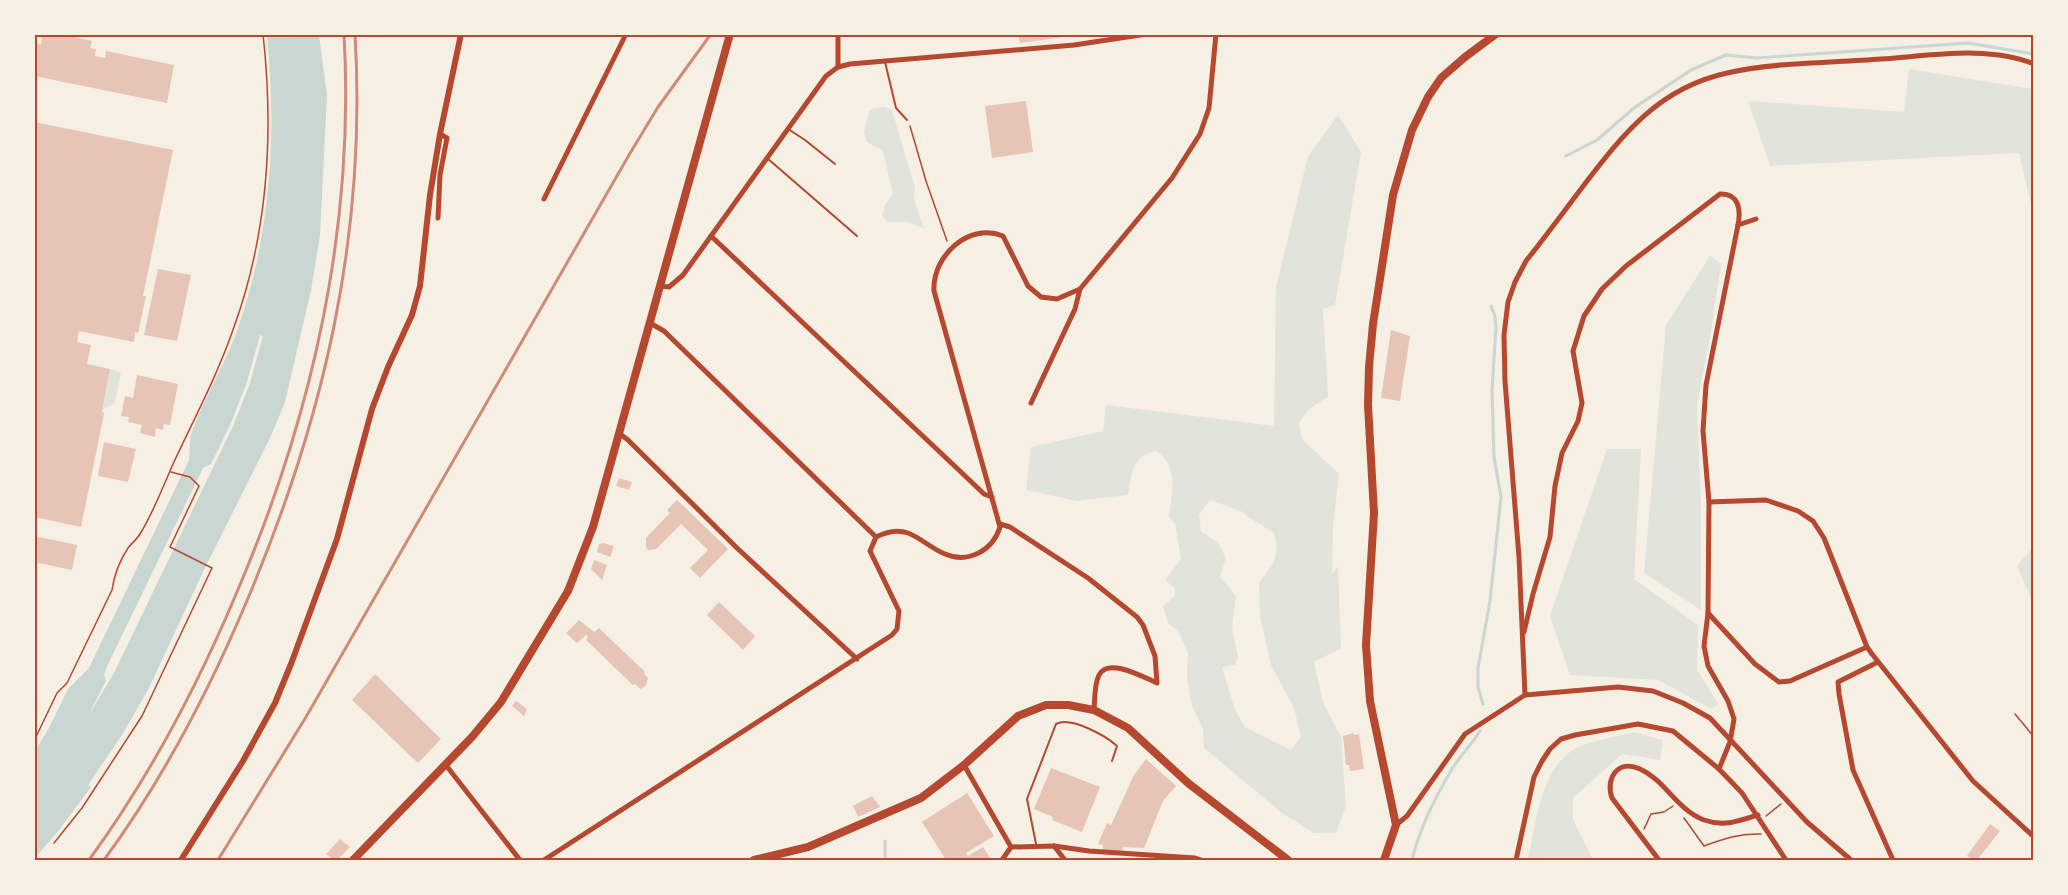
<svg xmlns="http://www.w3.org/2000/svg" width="2068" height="895" font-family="Arial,sans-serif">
<rect width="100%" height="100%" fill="#f6efe4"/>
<!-- green -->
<g fill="#e2e4dc" fill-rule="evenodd">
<path d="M 1909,69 L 2033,89 L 2033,213 L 2019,153 L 1770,166 L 1748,101 L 1904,112 Z"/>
<path d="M 884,107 L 892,110 L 915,188 L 914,200 L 924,228 L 908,222 L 887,222 L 882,215 L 886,203 L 893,194 L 883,151 L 867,142 L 864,133 L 869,111 L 875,108 Z"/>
<path d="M 1338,115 L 1361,152 L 1335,305 L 1323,309 L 1328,397 L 1309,409 L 1299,423 L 1302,439 L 1339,474 L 1333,527 L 1332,574 L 1338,566 L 1341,648 L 1314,662 L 1323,702 L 1341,737 L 1346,806 L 1336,833 L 1314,833 L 1282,813 L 1204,748 L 1203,728 L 1196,715 L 1191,702 L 1187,677 L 1188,653 L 1178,631 L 1168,623 L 1163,606 L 1175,596 L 1175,588 L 1165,580 L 1181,559 L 1175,524 L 1169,517 C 1172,495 1179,464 1156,451 C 1131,457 1132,473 1128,495 L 1077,501 L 1026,490 L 1031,447 L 1103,431 L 1106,405 L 1274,426 L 1276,287 L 1308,156 ZM 1210,500 L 1243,512 L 1248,517 L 1274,533 L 1277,548 L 1274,562 L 1259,583 L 1260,617 L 1271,665 L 1294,708 L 1301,737 L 1291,750 L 1245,727 L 1235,710 L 1222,667 L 1235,665 L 1238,657 L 1232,627 L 1236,596 L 1220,577 L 1226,558 L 1218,543 L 1201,531 L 1199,515 Z"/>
<path d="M 1710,256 L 1721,264 L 1710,337 L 1697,404 L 1701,504 L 1701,610 L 1644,573 L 1666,325 Z"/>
<path d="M 110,369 L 121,372 L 115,403 L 102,410 Z"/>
<path d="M 1607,449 L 1641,449 L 1634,579 L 1698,625 L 1697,670 L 1719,705 L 1710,708 L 1658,680 L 1570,675 L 1550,616 Z"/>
<path d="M 2033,547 L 2033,603 L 2017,566 Z"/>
<path d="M 1633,732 L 1663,740 L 1660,760 L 1622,754 L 1573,798 L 1573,819 L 1593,860 L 1528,860 C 1536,823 1541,760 1583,745 C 1599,739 1617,737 1633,732 Z"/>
</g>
<!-- water -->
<path fill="#c9d6d2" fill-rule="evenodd" d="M 267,35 L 319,35 L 327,96 L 320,235 L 311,290 L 285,402 L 271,436 L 202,574 L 149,688 L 122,735 L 88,785 L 91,787 L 59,830 L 35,858 L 35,751 L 49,728 L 68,689 L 89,668 L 189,460 C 190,450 189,438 193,429 C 206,394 226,363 238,328 C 271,233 277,134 267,35 ZM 260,335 L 263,336 L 250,383 L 234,424 L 114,673 L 88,716 L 106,681 L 104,674 L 110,660 L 203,468 L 211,464 L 231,423 L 247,382 Z"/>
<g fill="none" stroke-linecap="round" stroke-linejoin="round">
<!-- stream -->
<g stroke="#c9d6d2" stroke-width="3">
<path d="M 1566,156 L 1597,140 L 1634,108 L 1691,70 L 1726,55 L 1757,58 L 1968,43 L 2034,54"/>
<path d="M 1483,704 L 1478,687 L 1478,668 L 1490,601 L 1501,497 L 1494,457 L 1492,390 L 1496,328 L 1495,316 L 1491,306"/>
<path d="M 885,860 L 885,841"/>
<path d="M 1412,860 C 1419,830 1436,796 1452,769 C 1460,756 1471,745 1480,731"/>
</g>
</g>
<!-- building -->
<g fill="#e6c5b7">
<path d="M 43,34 L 61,34 L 92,41 L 90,48 L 96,49 L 95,56 L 105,58 L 106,51 L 174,65 L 167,103 L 34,76 L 34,43 L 41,44 Z"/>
<path d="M 1018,34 L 1071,34 L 1071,36 L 1020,43 Z"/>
<path d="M 1026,101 L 1033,152 L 992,158 L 985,106 Z"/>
<path d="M 34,122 L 173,150 L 143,296 L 146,296 L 138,333 L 135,332 L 134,342 L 79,331 L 77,342 L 91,345 L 87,364 L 110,369 L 102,411 L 104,414 L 81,527 L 34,517 Z"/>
<path d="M 158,269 L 191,275 L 177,341 L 144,335 Z"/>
<path d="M 1391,330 L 1410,336 L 1400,401 L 1381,398 Z"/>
<path d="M 137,375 L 178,384 L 170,425 L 164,424 L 163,430 L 156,428 L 155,437 L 140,433 L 142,425 L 128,422 L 129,417 L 121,416 L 125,396 L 133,398 Z"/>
<path d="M 104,442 L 136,449 L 128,482 L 98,476 Z"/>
<path d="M 619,478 L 632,482 L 629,490 L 616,486 Z"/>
<path d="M 677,500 L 728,549 L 700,578 L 690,568 L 708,550 L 681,524 L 656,549 L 648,550 L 646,547 L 646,538 L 670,513 L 667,510 Z"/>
<path d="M 34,536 L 77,545 L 72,570 L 34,562 Z"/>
<path d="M 603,543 L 614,546 L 610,557 L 597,552 L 599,544 Z"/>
<path d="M 594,560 L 607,565 L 602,580 L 591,569 Z"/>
<path d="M 719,602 L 755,636 L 743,650 L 707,615 Z"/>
<path d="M 579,620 L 594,632 L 599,628 L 645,672 L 644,674 L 648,678 L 646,685 L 641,689 L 635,684 L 633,685 L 586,640 L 588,637 L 586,635 L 577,643 L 566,633 Z"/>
<path d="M 375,674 L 441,739 L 418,763 L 352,700 Z"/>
<path d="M 516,701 L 527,709 L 524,716 L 512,706 Z"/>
<path d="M 1353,733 L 1354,735 L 1359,734 L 1364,769 L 1350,771 L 1349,765 L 1346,765 L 1343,736 Z"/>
<path d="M 1146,759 L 1176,786 L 1163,801 L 1144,848 L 1123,847 L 1122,851 L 1103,850 L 1103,845 L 1098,844 L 1107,823 L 1111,825 L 1134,775 Z"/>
<path d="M 1051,768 L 1100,787 L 1082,832 L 1052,820 L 1053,817 L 1034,809 Z"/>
<path d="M 967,793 L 994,836 L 966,853 L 968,856 L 983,847 L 991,859 L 989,860 L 946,860 L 922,822 Z"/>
<path d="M 872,796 L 880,807 L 858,817 L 853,806 Z"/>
<path d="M 1990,824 L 2000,831 L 1977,860 L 1974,860 L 1967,856 Z"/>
<path d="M 340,839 L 350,847 L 337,860 L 334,860 L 326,854 Z"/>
</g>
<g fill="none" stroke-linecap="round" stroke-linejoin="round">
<!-- path -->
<g stroke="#b5482f" stroke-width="1.5">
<path d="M 910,126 L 926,181 L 947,241"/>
<path d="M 2015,714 L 2034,737"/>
<path d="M 34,741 L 57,693 L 67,683 L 112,590 C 114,576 120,560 128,548 C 132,543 137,539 140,534 C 153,513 163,487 173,464 C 194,419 218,374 234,327 C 268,233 274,133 263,34"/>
<path d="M 1766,816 L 1781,804"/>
<path d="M 1684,818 L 1704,846 C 1723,839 1740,833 1761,834"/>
<path d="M 1644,829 L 1651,814 L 1664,812 L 1673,806"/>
<path d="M 54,843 L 82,808 L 142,716 L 212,568 L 170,547 L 199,486 L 190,477 L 171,472"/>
</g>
<!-- service -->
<g stroke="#b5482f" stroke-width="2">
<path d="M 885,62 L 896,108 L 907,120"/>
<path d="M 788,129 L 805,140 L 835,164"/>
<path d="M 767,158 L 857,236"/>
<path d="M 1036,844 L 1027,799 L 1056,724 C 1071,716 1106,736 1117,746 L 1112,761"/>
</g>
<!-- minor -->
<g stroke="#b5482f" stroke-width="5">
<path d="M 838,34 L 838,67"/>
<path d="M 544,199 L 626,34"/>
<path d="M 438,218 L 440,175 L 447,138 L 440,134"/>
<path d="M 711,236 L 962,473 L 984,494 L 992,497"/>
<path d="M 660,286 L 669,287 L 683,275 L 826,76 L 838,67 L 850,64 L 1074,45 L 1147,34"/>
<path d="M 650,323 L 664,331 L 876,537"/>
<path d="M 1031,403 L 1075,309 L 1080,289"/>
<path d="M 620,434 L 628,440 L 737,548 L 857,659"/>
<path d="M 1709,502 L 1766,500 L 1798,511 L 1813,521 L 1824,538 L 1867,647 L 1872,654 L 1973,781 L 2034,837"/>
<path d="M 1000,524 L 1010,527 L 1088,578 L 1137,617 L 1143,625 L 1155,656 L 1157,683 C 1143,677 1108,657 1099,675 C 1094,685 1095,699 1094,710"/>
<path d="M 876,537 C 886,532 897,529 908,533 C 921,538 932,549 945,554 C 969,564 993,550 1000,527 L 934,291 C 932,256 969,222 1003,236 L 1028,286 L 1041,297 L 1057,299 L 1080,289 L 1172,178 L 1200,134 L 1209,108 L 1216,34"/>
<path d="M 1708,613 L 1755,664 L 1779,682 L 1790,681 L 1867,647"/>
<path d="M 1524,632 L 1533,594 L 1550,537 L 1555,486 L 1562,453 L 1578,421 L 1582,403 L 1573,351 L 1584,316 L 1602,289 L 1626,266 L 1720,194 C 1739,193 1741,210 1738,225"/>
<path d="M 1878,662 L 1838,682 L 1839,694 L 1853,770 L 1893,860"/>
<path d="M 34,685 L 34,693"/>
<path d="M 1525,695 L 1519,557 L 1505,381 L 1504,335 L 1508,302 L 1515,282 L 1526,261 C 1546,236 1565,210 1584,185 C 1624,133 1659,88 1727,73 C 1776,62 1830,63 1881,59 C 1928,56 1989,45 2034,64"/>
<path d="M 445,764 L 520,860"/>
<path d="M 964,765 L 1011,847"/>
<path d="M 1719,769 L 1730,742 L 1734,719 L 1728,701 L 1708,666 L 1704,646 L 1708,613 L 1709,502 L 1703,431 L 1706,385 L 1738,225 L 1756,219"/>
<path d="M 1396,825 L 1407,816 L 1465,734 L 1525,695 L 1618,687 L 1653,691 L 1683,703 L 1710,718 L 1807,822 L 1851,860"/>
<path d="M 1054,846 L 1065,860"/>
<path d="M 1011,847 L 1054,846 L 1089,851 L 1195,858 L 1201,860"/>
<path d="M 544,860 L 892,635 L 897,629 L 899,611 L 870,551 L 876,537"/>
<path d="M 1002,860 L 1011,847"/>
<path d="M 1516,860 L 1534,777 L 1542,761 L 1550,749 L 1561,739 L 1575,735 L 1638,724 L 1673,731 L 1719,769 L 1742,793 L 1786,860"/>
<path d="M 1659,860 L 1612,798 C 1605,778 1618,759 1640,769 C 1665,780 1676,809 1704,820 C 1724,827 1739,821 1758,815"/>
</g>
<!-- tertiary -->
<path stroke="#b5482f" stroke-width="6" d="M 181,860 L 243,761 L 275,703 L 291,664 L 337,539 L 372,409 L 388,367 L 412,315 L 420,286 L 430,195 L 440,134 L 461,34"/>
<!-- secondary -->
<g stroke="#b5482f" stroke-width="8">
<path d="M 754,860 L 808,847 L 921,798 L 964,765 L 1018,716 L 1046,705 L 1068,705 L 1094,710 L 1128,728 L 1188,783 L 1288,860"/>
<path d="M 1384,860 L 1396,825 L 1370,701 L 1366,645 L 1374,513 L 1368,405 L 1369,367 L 1373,324 L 1393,195 L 1412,130 L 1428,97 L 1441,78 L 1465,57 L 1496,34"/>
</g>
<!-- primary -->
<path stroke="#b5482f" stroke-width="8" d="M 353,860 L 472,737 L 501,702 L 568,591 L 593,527 L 730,34"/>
<!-- rail -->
<g stroke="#cf8b77" stroke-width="3">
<path d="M 89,860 C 148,779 195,691 234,599 C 311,421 355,229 344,34"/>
<path d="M 104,860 C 162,781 208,693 246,603 C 324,419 367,235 355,34"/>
<path d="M 218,860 L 306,717 L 629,155 L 658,107 L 711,34"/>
</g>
</g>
<!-- border -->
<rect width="2068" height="895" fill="none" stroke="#f6efe4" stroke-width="72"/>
<rect x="36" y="36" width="1996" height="823" fill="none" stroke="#b5482f" stroke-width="2"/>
</svg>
